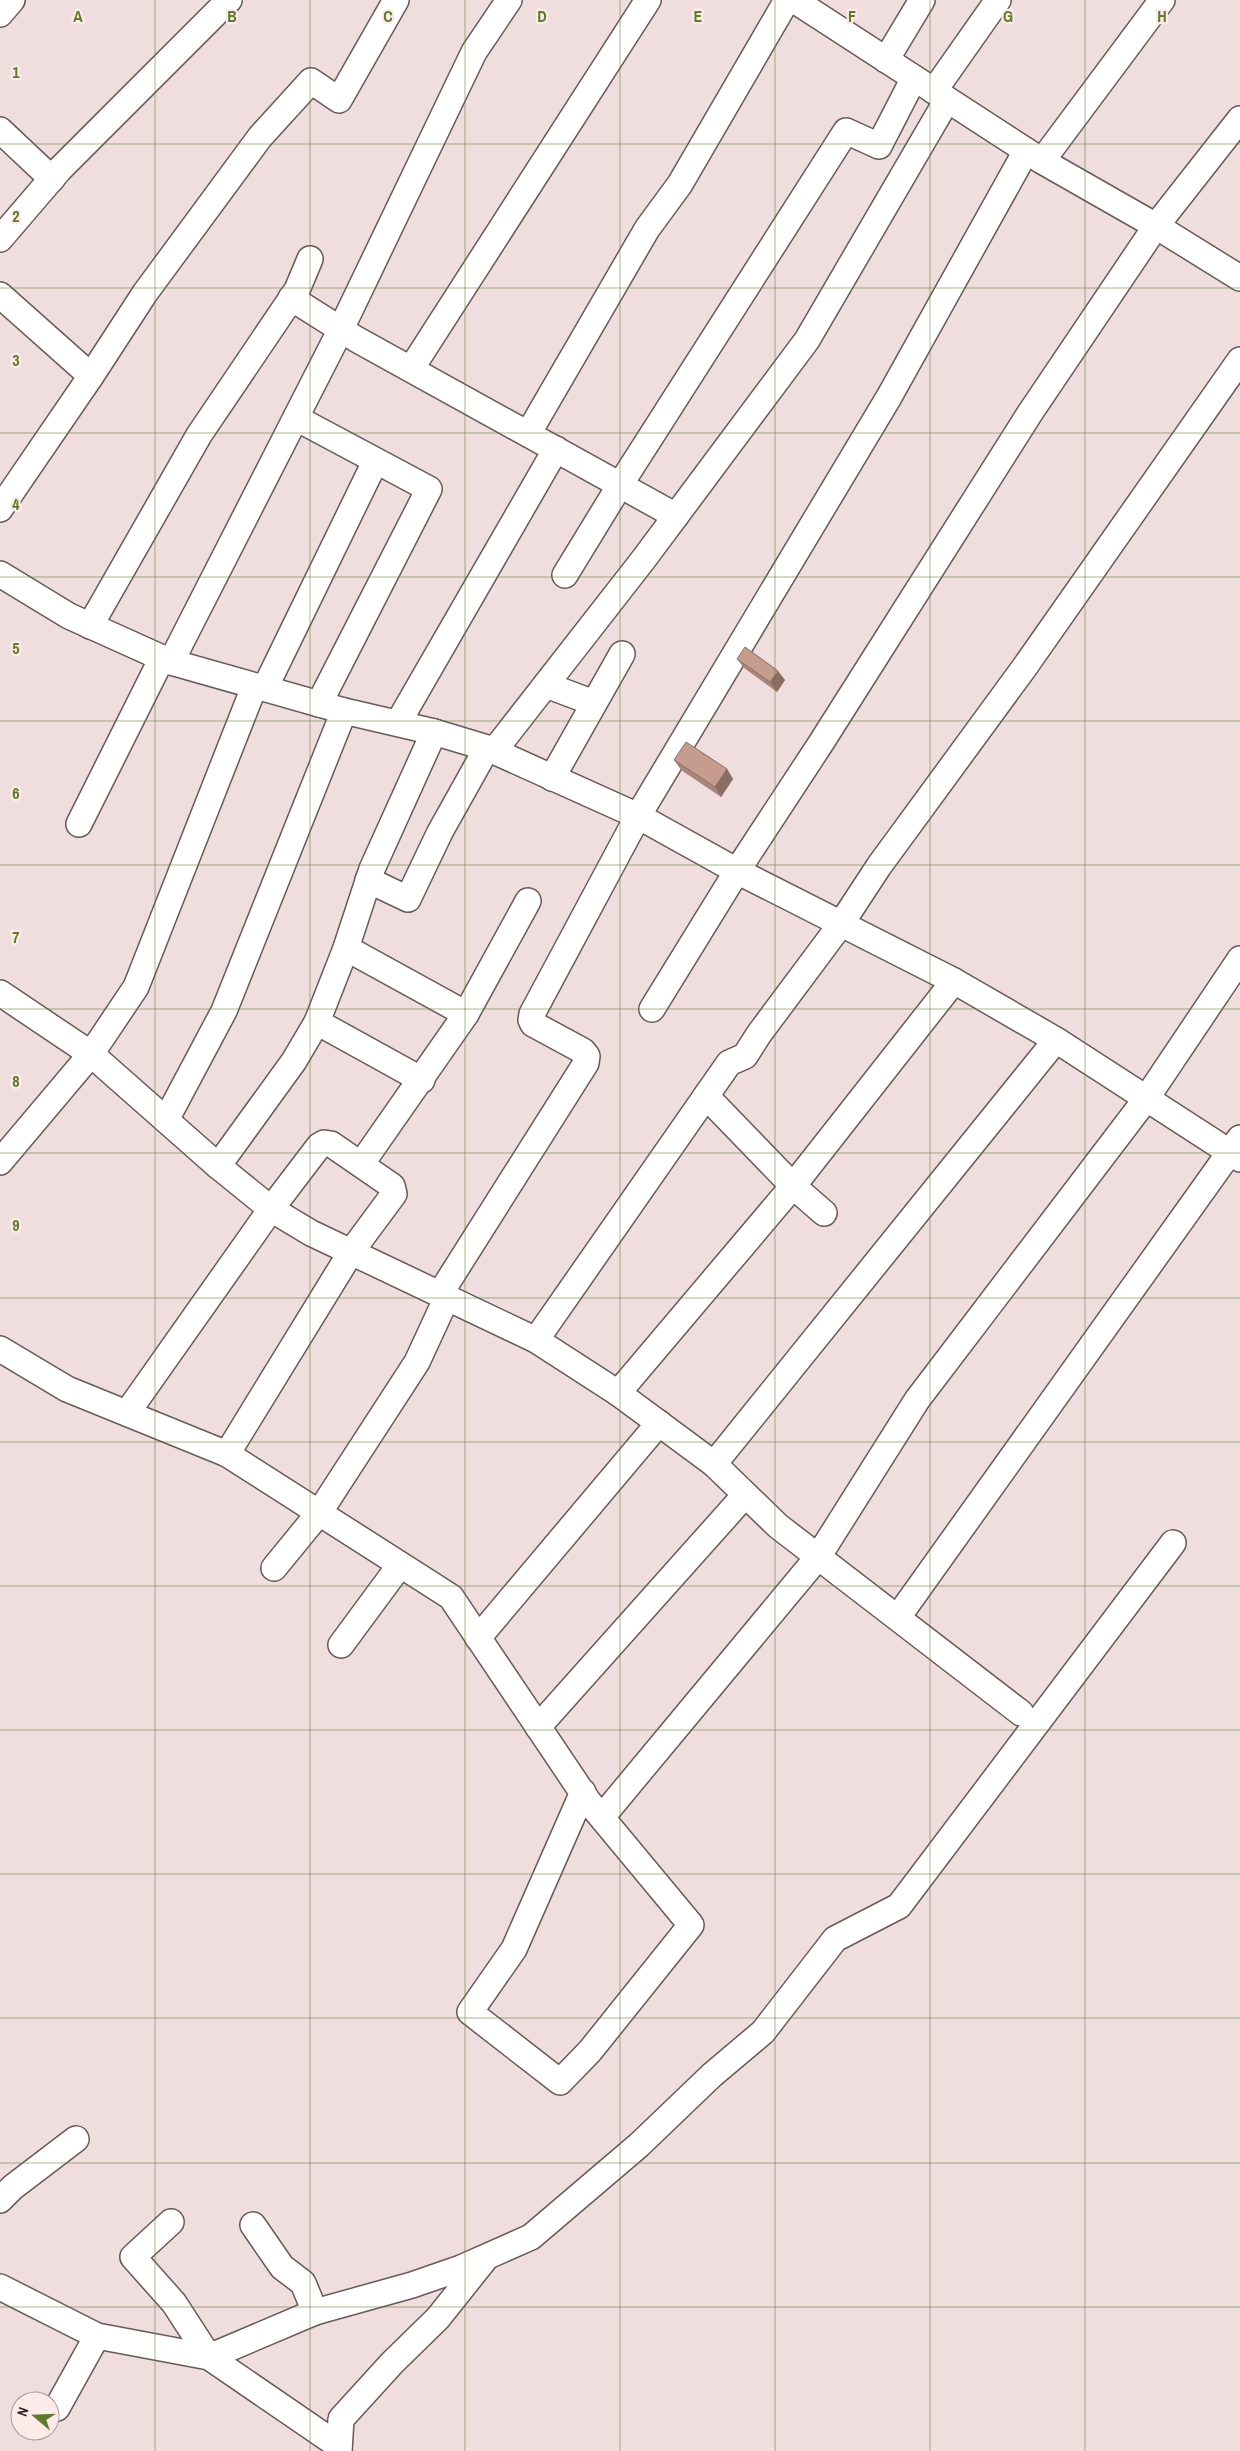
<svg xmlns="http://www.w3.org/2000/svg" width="1240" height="2451" font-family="'Archivo Narrow',sans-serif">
<rect width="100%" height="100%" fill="#f0dddd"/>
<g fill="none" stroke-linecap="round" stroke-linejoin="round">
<!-- minor casing -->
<g stroke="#685959" stroke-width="28">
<g id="minor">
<path d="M 794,0 L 1042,161 L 1156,226 L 1240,278"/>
<path d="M 0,14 L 12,0"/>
<path d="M 886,60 L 922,0"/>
<path d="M 934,91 L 998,0"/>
<path d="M 0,130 L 52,179"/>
<path d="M 1042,161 L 1162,0"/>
<path d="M 0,239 L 60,169 L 229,0"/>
<path d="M 0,295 L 91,376"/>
<path d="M 291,298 L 356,339 L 676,516"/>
<path d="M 411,369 L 648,0"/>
<path d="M 296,418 L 429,489 L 319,704"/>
<path d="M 528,434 L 647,229 L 680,184 L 787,0"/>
<path d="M 0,509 L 91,376 L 145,293 L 260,137 L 311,81 L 339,100 L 396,0"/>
<path d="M 0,574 L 69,616 L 171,662 L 344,711 L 434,732 L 487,748 L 638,816 L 737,871 L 954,981 L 1056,1040 L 1240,1159"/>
<path d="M 565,575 L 620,485 L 846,131 L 879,146 L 914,78"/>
<path d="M 90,626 L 199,435 L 297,290 L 310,259"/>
<path d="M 171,662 L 341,329 L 474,52 L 509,0"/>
<path d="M 546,685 L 594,703"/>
<path d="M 265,688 L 375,462"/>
<path d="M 398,723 L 556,449"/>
<path d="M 494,751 L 643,560 L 807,340 L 947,100"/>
<path d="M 552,778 L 622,654"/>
<path d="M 79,824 L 162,658"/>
<path d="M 368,880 L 408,899 L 440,832 L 487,748"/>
<path d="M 346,948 L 466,1014"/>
<path d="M 0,993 L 91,1054 L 218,1166 L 271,1209 L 311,1233 L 536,1340 L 618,1393 L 714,1464 L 778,1526 L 1021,1713"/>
<path d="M 652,1009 L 737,871 L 821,743 L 1030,413 L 1156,226 L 1240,119"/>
<path d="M 317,1022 L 422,1080"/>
<path d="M 706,1096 L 793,1186 L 824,1213"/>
<path d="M 166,1120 L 224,1011 L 344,711"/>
<path d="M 0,1162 L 91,1054 L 136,987 L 254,687"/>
<path d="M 362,1163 L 466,1014 L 528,901"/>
<path d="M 218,1166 L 294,1061 L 317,1022 L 346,948 L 372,869 L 434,732"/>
<path d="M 440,1294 L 586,1063 L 587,1056 L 583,1051 L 533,1024 L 531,1020 L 532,1014 L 638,816 L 889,397 L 1026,151"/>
<path d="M 536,1340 L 729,1063 L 745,1056 L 759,1034 L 841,924 L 879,866 L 1024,668 L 1240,360"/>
<path d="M 0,1349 L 67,1389 L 227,1454 L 451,1597 L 588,1801 L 691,1925 L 590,2051 L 560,2082 L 470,2012 L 514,1949 L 583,1792"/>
<path d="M 618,1393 L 793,1186 L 954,981"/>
<path d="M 127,1413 L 271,1209 L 319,1146 L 324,1143 L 331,1144 L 392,1186 L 394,1194 L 351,1252 L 227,1454"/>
<path d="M 714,1464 L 1056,1040"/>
<path d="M 274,1568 L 319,1513 L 417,1362 L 447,1297"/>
<path d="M 898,1617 L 1240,1138"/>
<path d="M 478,1638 L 659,1423"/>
<path d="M 341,1645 L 400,1565"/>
<path d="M 538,1727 L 745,1495"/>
<path d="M 602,1817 L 818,1557 L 917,1400 L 1146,1099 L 1240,959"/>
<path d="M 0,2200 L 13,2187 L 76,2139"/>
<path d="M 171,2222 L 133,2257 L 174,2303 L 209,2357 L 315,2312 L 303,2283 L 282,2267 L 253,2225"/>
<path d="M 0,2287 L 97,2336 L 209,2357 L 339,2446"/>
<path d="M 315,2312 L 412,2285 L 461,2268 L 531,2237 L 639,2145 L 712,2075 L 763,2032 L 835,1939 L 899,1906 L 1173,1543"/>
<path d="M 57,2408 L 97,2336"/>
<path d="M 339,2451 L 341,2419 L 392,2363 L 438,2318 L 485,2259"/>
</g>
</g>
<!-- minor -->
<use href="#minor" stroke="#fff" stroke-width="25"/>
</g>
<!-- wall -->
<g fill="#a98679">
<path d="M 737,659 L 785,680 L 777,692 L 744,668 Z"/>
<path d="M 674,760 L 727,769 L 733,779 L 721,797 L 681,770 Z"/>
</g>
<!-- shaded-wall -->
<g fill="#8a6d63">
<path d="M 778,671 L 785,680 L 777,692 L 770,682 Z"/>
<path d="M 727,769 L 733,779 L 721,797 L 715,787 Z"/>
</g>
<!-- building -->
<g fill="#c59c8d" stroke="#8a6d63">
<path d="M 745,647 L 778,671 L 770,682 L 737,659 Z"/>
<path d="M 686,742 L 727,769 L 715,787 L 674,760 Z"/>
</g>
<!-- grid -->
<path fill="none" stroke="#607b2e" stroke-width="1" stroke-opacity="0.55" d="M 155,0 L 155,2451M 310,0 L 310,2451M 465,0 L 465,2451M 620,0 L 620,2451M 775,0 L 775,2451M 930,0 L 930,2451M 1085,0 L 1085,2451M 0,144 L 1240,144M 0,288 L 1240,288M 0,433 L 1240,433M 0,577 L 1240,577M 0,721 L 1240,721M 0,865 L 1240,865M 0,1009 L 1240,1009M 0,1153 L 1240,1153M 0,1298 L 1240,1298M 0,1442 L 1240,1442M 0,1586 L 1240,1586M 0,1730 L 1240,1730M 0,1874 L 1240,1874M 0,2018 L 1240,2018M 0,2163 L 1240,2163M 0,2307 L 1240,2307"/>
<g font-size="16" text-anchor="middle" font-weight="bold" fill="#607b2e" stroke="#fdebea" stroke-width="4.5" stroke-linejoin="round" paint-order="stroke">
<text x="78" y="22">A</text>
<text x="232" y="22">B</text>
<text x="388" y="22">C</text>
<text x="542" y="22">D</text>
<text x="698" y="22">E</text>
<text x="852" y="22">F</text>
<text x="1008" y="22">G</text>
<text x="1162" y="22">H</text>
<text x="16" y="78">1</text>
<text x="16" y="222">2</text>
<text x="16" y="366">3</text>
<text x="16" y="510">4</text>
<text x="16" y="654">5</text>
<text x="16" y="799">6</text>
<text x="16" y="943">7</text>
<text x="16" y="1087">8</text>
<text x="16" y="1231">9</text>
</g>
<!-- north arrow -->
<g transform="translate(35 2416) rotate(289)"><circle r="24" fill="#fdebea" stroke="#a99b9b"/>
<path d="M0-4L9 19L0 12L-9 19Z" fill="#607b2e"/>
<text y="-8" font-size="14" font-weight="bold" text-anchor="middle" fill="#2b2424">N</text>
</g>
</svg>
